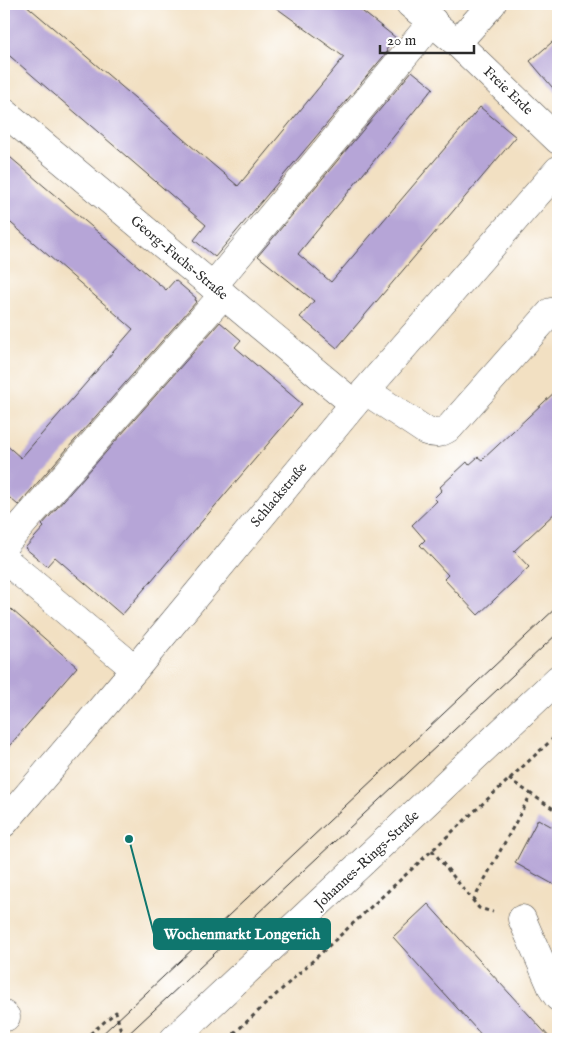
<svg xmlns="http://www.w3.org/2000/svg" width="562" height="1043" font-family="'IM FELL English',serif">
<rect width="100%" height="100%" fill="#fff"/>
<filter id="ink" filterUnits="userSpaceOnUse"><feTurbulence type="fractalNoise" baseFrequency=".02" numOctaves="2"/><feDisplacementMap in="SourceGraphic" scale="10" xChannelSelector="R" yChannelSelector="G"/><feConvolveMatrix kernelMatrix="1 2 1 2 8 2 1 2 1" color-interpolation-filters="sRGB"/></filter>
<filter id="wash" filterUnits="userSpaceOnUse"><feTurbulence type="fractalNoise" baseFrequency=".0096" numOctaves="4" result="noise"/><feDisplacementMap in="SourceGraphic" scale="20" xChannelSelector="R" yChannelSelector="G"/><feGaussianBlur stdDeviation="1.12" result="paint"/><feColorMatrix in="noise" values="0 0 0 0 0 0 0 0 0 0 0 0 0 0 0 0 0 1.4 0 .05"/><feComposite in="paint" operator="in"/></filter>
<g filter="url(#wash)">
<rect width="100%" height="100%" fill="#f2e0c2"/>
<g id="blocks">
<!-- building -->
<g fill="#b6a5d7">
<path d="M 4,4 L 25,4 L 238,186 L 344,57 L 271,4 L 353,4 L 396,38 L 386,50 L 388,51 L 215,257 L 194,240 L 206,225 L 4,51 Z"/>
<path d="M 558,37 L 558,94 L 530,61 Z"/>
<path d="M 412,71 L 433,88 L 298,254 L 331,282 L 480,107 L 516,137 L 337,348 L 300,317 L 314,301 L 258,256 Z"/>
<path d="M 4,152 L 166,290 L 175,280 L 196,298 L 195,300 L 197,301 L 18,505 L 4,493 L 4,443 L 21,458 L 133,329 L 4,217 Z"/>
<path d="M 220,322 L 241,340 L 235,347 L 302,404 L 122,615 L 55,557 L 47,566 L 25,548 L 44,527 L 42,525 Z"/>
<path d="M 558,389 L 558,510 L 514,551 L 529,567 L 478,615 L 444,579 L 448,575 L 420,545 L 425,540 L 412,525 L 437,501 L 434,498 L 442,490 L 440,487 L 467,462 L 469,465 L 478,457 L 482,460 Z"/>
<path d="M 4,603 L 77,667 L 4,752 Z"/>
<path d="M 538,819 L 558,830 L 558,887 L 515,863 Z"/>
<path d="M 428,904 L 551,1039 L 485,1039 L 393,937 Z"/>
</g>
</g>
</g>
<g filter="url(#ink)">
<use href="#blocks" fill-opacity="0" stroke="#494642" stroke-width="1"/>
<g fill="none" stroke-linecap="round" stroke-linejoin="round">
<!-- minor casing -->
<g stroke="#494642" stroke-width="29">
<g id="minor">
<path d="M 410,4 L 457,43 L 558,140"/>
<path d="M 457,43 L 492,4"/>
<path d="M 4,112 L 354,404"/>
<path d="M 213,286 L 433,21"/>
<path d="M 366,391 L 426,431 C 436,435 441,433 450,427 L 551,312"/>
<path d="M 4,545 L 223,295"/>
<path d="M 4,559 L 135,669"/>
<path d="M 4,823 L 135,669 L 354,404 L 558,170"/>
<path d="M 522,919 L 553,990 L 558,997"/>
<path d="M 4,1015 L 6,1017"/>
<path d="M 174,1039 L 558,679"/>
</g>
</g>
<!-- path -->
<g stroke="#494642" stroke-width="3" stroke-dasharray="4 4" stroke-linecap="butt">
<path d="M 509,779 L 531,794"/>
<path d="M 432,850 L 479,908 L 493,912"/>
<path d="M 473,901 L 531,794 L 558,812"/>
<path d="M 84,1039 L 116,1012 L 123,1039"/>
<path d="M 228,1039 L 558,734"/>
</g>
<!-- minor -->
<use href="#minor" stroke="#fff" stroke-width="28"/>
<!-- tram -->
<g stroke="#2b2b2b" stroke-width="1">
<path d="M 97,1039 L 558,606"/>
<path d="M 123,1039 L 558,633"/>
</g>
</g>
</g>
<g text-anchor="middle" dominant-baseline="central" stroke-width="4" stroke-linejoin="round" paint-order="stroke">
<!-- street labels -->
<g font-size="14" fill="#2b2b2b" stroke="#fff">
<text transform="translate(508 91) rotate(44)">Freie Erde</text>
<text transform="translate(179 258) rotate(40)">Georg-Fuchs-Straße</text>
<text transform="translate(279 495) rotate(-50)">Schlackstraße</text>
<text transform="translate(367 860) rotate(-43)">Johannes-Rings-Straße</text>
</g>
</g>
<!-- callouts -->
<path fill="none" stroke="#0f766e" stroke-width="2" d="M129 839L154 934"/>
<circle fill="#0f766e" stroke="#fff" stroke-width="2" cx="129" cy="839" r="5"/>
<rect fill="#0f766e" stroke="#0f766e" stroke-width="2" x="154" y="919" width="176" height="30" rx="5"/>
<g font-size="15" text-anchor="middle" font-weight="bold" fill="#fff">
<text x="242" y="939">Wochenmarkt Longerich</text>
</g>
<!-- margin -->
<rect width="562" height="1043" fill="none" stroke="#fff" stroke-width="20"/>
<!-- scale -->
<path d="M380 45v8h94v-8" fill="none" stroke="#2b2b2b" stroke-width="2.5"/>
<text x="387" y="45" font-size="15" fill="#2b2b2b" stroke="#ffffff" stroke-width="4" paint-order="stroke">20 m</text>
</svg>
